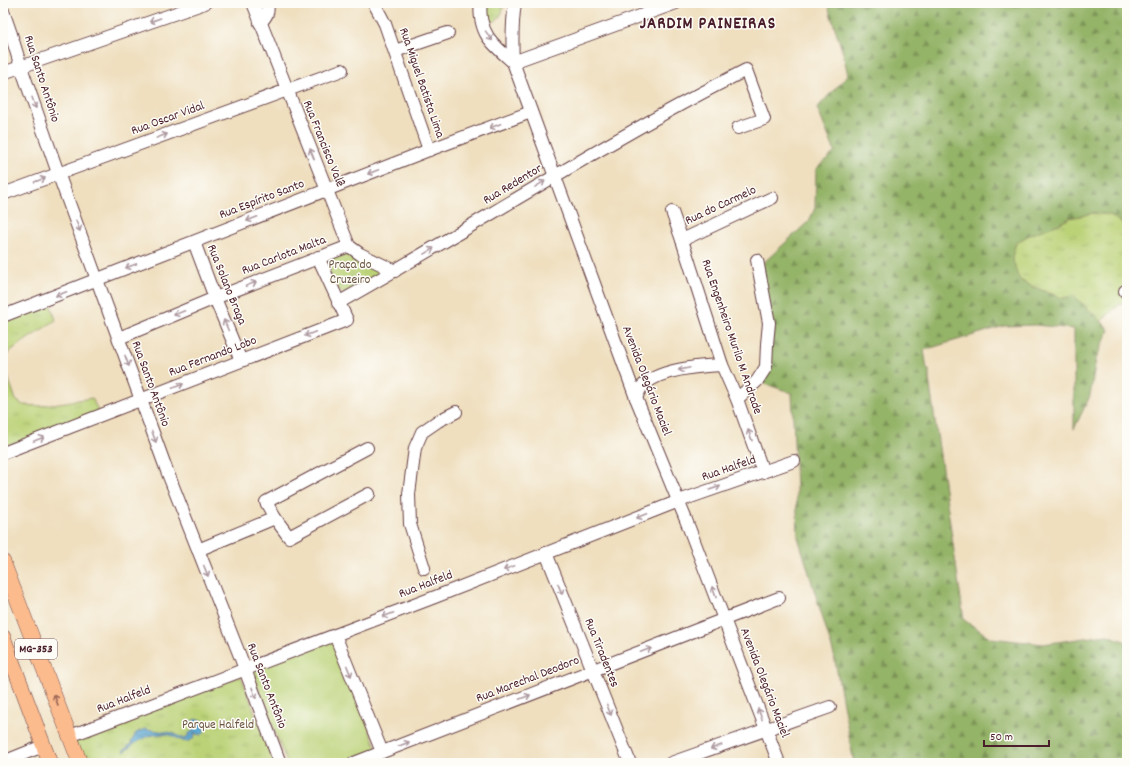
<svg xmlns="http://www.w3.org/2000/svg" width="1130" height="766" font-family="Dekko,sans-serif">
<defs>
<pattern id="forest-firs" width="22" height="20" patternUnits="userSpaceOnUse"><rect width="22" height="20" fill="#94b468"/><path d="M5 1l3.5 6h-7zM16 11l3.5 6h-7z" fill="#7b9256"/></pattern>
<pattern id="park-tufts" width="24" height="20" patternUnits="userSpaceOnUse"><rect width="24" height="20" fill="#bbd277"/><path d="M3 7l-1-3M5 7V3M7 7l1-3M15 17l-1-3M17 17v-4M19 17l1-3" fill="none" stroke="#a2b467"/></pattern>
<pattern id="water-waves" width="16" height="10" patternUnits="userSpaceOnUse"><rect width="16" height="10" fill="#58a6d1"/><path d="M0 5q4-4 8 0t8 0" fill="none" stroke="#4b87aa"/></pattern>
</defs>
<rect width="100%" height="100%" fill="#fdfcf7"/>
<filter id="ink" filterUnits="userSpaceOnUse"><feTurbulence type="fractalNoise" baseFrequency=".025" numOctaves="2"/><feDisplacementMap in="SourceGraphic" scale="8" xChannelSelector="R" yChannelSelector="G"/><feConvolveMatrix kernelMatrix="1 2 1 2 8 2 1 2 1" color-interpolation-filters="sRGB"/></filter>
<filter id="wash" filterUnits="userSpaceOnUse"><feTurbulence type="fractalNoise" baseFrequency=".012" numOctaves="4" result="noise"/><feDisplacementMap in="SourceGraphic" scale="16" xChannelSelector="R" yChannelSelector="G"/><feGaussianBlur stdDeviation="0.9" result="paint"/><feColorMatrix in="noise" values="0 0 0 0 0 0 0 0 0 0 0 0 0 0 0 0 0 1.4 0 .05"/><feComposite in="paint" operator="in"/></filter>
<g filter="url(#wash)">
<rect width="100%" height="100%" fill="#efdfbf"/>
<!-- forest -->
<path fill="url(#forest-firs)" stroke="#6f6a4a" d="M 827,3 L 1127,3 L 1127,227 L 1110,215 L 1094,213 L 1070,218 L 1059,224 L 1029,235 L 1020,280 L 1029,285 L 1062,298 L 1074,296 L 1094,312 L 1109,330 L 1096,359 L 1090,396 L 1074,429 L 1074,329 L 1036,325 L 1004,326 L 924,350 L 927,369 L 929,370 L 929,379 L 964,620 L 991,638 L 1043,644 L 1107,635 L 1127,642 L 1127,763 L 854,763 L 834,655 L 798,537 L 792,393 L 757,381 L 773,333 L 760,266 L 809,221 L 815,208 L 816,169 L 835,152 L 817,108 L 848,75 L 843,53 Z"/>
<!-- park -->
<g fill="url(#park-tufts)" stroke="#827851">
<path d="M 486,3 L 504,3 C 502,15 500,20 488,24 L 486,17 Z"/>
<path d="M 1094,213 L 1110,215 L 1127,227 L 1127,307 L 1120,304 L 1101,321 L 1074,296 L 1062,298 L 1029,285 L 1020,280 L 1017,274 L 1012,257 L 1016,243 L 1029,235 L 1059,224 L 1070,218 Z"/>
<path d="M 346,252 L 354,254 L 389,271 L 349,294 L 343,293 L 337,289 L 324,261 Z"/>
<path d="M 50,303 L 56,320 L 17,346 L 9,352 L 5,359 L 4,366 L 16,400 L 23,405 L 40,406 L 92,398 L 98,411 L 3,448 L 3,322 Z"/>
<path d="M 241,676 L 274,763 L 83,763 L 73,738 Z"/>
</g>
<!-- garden -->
<path fill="#bbd277" stroke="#827851" d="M 334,637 L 377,749 L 341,763 L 287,763 L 251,670 Z"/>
<!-- water -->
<path fill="url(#water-waves)" stroke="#51627e" d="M 198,719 L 202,720 C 206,728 207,739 194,733 L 195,736 C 187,746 181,740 173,736 C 169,734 164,734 160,734 C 145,735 135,743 124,752 L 123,751 L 130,745 L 136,733 L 145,729 L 173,733 L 182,738 L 185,739 L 187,737 L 189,733 L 193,731 L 191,726 L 192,721 L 194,720 Z"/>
</g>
<g filter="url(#ink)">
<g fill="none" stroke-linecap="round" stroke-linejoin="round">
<!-- minor casing -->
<g stroke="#633c41" stroke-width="14">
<g id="minor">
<path d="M 253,3 L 349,246 L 360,254 L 395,271"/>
<path d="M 374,3 L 385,24 L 429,150"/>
<path d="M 481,3 C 479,14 482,28 488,37 C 494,46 505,55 513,62 L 676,3"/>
<path d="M 515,3 C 512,23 512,42 513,62 L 636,398 L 686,520 L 779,763"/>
<path d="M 3,11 L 11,34 L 21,67 L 58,173 L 167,471 L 240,656 L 280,763"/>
<path d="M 260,23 C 267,16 269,12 267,3"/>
<path d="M 395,51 L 448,33"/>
<path d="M 3,73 L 205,3"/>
<path d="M 3,194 L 342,70"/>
<path d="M 672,212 L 682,240 L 722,365 L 737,399 L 763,472"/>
<path d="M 682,240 L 772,198"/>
<path d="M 194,242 L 215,298 L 241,361"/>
<path d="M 1125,291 L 1127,293"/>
<path d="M 338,303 C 475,226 606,141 746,70 L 764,119 L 738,128"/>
<path d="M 3,316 L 429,150 L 531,112"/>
<path d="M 119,338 L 215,298 L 349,246"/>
<path d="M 636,398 C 637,395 639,392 640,389 C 655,369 700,366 722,365"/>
<path d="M 737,399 L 757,381 L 766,367 L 767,344 L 769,323 L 757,260"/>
<path d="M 3,453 L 347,320 L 318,257"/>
<path d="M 275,518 L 289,537 L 369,494"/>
<path d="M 198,550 L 275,518 L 266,502 L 367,448"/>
<path d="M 546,553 L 630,763"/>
<path d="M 424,568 L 410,524 L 409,494 L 415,448 L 422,432 L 438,421 L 456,412"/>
<path d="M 335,635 L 382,752"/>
<path d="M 70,736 L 435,597 L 679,501 L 794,461"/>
<path d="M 3,762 L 43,746"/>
<path d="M 354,763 L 779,598"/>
<path d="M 671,763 L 830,707"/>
</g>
</g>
<!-- major casing -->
<g stroke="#633c41" stroke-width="16">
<g id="major">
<path d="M 3,562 L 80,763"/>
<path d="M 3,637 L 50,763"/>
</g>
</g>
<!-- minor -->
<use href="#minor" stroke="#fff" stroke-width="12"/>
<!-- major -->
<use href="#major" stroke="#fbbb8d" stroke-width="15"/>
</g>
<!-- one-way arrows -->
<defs><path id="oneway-shaft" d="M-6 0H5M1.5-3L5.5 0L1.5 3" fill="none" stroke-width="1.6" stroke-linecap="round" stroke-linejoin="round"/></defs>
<g stroke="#ae9aa0">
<use href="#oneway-shaft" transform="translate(155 20) rotate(161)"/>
<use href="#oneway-shaft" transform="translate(489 36) rotate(55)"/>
<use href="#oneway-shaft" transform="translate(34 103) rotate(71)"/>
<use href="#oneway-shaft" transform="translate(495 126) rotate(159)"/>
<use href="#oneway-shaft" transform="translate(162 136) rotate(-20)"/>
<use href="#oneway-shaft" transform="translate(312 154) rotate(-112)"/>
<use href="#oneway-shaft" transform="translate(373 172) rotate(159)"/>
<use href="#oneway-shaft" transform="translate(40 180) rotate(-20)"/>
<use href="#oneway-shaft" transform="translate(540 184) rotate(-31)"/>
<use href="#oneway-shaft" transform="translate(252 219) rotate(159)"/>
<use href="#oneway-shaft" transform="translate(78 226) rotate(70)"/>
<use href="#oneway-shaft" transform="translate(429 251) rotate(-31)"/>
<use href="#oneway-shaft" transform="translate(131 266) rotate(159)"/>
<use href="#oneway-shaft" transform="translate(251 284) rotate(-22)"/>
<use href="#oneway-shaft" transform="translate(61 294) rotate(159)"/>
<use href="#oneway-shaft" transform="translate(179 313) rotate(158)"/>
<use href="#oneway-shaft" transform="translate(226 325) rotate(-113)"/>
<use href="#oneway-shaft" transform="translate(310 334) rotate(159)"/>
<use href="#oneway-shaft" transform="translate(127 361) rotate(70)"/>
<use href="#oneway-shaft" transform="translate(684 369) rotate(168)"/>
<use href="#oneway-shaft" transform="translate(178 386) rotate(-21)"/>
<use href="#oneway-shaft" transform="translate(750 435) rotate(-110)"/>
<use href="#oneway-shaft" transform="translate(154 437) rotate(70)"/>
<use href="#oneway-shaft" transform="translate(39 439) rotate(-21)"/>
<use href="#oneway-shaft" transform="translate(715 488) rotate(-19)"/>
<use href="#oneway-shaft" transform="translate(642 516) rotate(159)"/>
<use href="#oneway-shaft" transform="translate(509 568) rotate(159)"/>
<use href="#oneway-shaft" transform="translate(206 571) rotate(68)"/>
<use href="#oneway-shaft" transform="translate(560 589) rotate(68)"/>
<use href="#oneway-shaft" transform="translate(714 592) rotate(-111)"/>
<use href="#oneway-shaft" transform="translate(388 615) rotate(159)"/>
<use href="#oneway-shaft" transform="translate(646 650) rotate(-21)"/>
<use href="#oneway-shaft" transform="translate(349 671) rotate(68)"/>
<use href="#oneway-shaft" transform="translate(254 693) rotate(70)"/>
<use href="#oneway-shaft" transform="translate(525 697) rotate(-21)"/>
<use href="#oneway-shaft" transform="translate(609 710) rotate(68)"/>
<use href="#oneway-shaft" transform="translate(760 714) rotate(-111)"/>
<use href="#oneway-shaft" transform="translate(404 744) rotate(-21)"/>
<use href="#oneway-shaft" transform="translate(716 747) rotate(160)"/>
</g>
<use stroke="#9a6557" href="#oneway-shaft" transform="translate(56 700) rotate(-111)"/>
</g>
<g text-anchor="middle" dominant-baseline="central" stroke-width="3" stroke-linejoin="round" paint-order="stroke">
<!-- shield labels -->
<rect fill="#fdfcf7" stroke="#806168" stroke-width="1" x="15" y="639" width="42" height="20" rx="3"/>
<g font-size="12" font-weight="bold" fill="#4a1f2b">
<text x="36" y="649">MG-353</text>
</g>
<!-- street labels -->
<g font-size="13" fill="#4a1f2b" stroke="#fdfcf7">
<text transform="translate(41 79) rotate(72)">Rua Santo Antônio</text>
<text transform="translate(421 83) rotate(71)">Rua Miguel Batista Lima</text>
<text transform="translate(168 119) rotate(-20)">Rua Oscar Vidal</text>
<text transform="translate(323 144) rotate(68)">Rua Francisco Valê</text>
<text transform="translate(513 185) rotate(-31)">Rua Redentor</text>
<text transform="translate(262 200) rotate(-21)">Rua Espírito Santo</text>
<text transform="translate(721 206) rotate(-25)">Rua do Carmelo</text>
<text transform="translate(284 256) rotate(-21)">Rua Carlota Malta</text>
<text transform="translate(226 285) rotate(68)">Rua Solano Braga</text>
<text transform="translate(731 337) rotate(71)">Rua Engenheiro Murilo M Andrade</text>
<text transform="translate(213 357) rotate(-21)">Rua Fernando Lobo</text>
<text transform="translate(646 381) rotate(69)">Avenida Olegário Maciel</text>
<text transform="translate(150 384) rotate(70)">Rua Santo Antônio</text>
<text transform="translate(729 469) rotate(-19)">Rua Halfeld</text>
<text transform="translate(426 585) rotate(-21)">Rua Halfeld</text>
<text transform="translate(601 653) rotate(68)">Rua Tiradentes</text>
<text transform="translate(528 680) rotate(-21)">Rua Marechal Deodoro</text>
<text transform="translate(764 683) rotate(69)">Avenida Olegário Maciel</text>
<text transform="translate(266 686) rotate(69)">Rua Santo Antônio</text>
<text transform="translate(124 700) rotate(-21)">Rua Halfeld</text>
</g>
<!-- park labels -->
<g font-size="13" fill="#6c5542" stroke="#fdfcf7">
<text x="350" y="265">Praça do<tspan x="350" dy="15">Cruzeiro</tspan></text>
<text x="218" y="725">Parque Halfeld</text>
</g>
<!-- district labels -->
<g font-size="17" font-weight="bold" letter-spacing="1" fill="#4a1f2b" stroke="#fdfcf7">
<text x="708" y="25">JARDIM PAINEIRAS</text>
</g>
</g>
<!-- margin -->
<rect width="1130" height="766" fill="none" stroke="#fdfcf7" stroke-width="16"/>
<!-- scale -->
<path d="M984 740v6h65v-6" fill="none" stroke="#4a1f2b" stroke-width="2"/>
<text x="990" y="740" font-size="12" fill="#4a1f2b" stroke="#fdfcf7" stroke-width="3" paint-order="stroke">50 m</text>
</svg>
